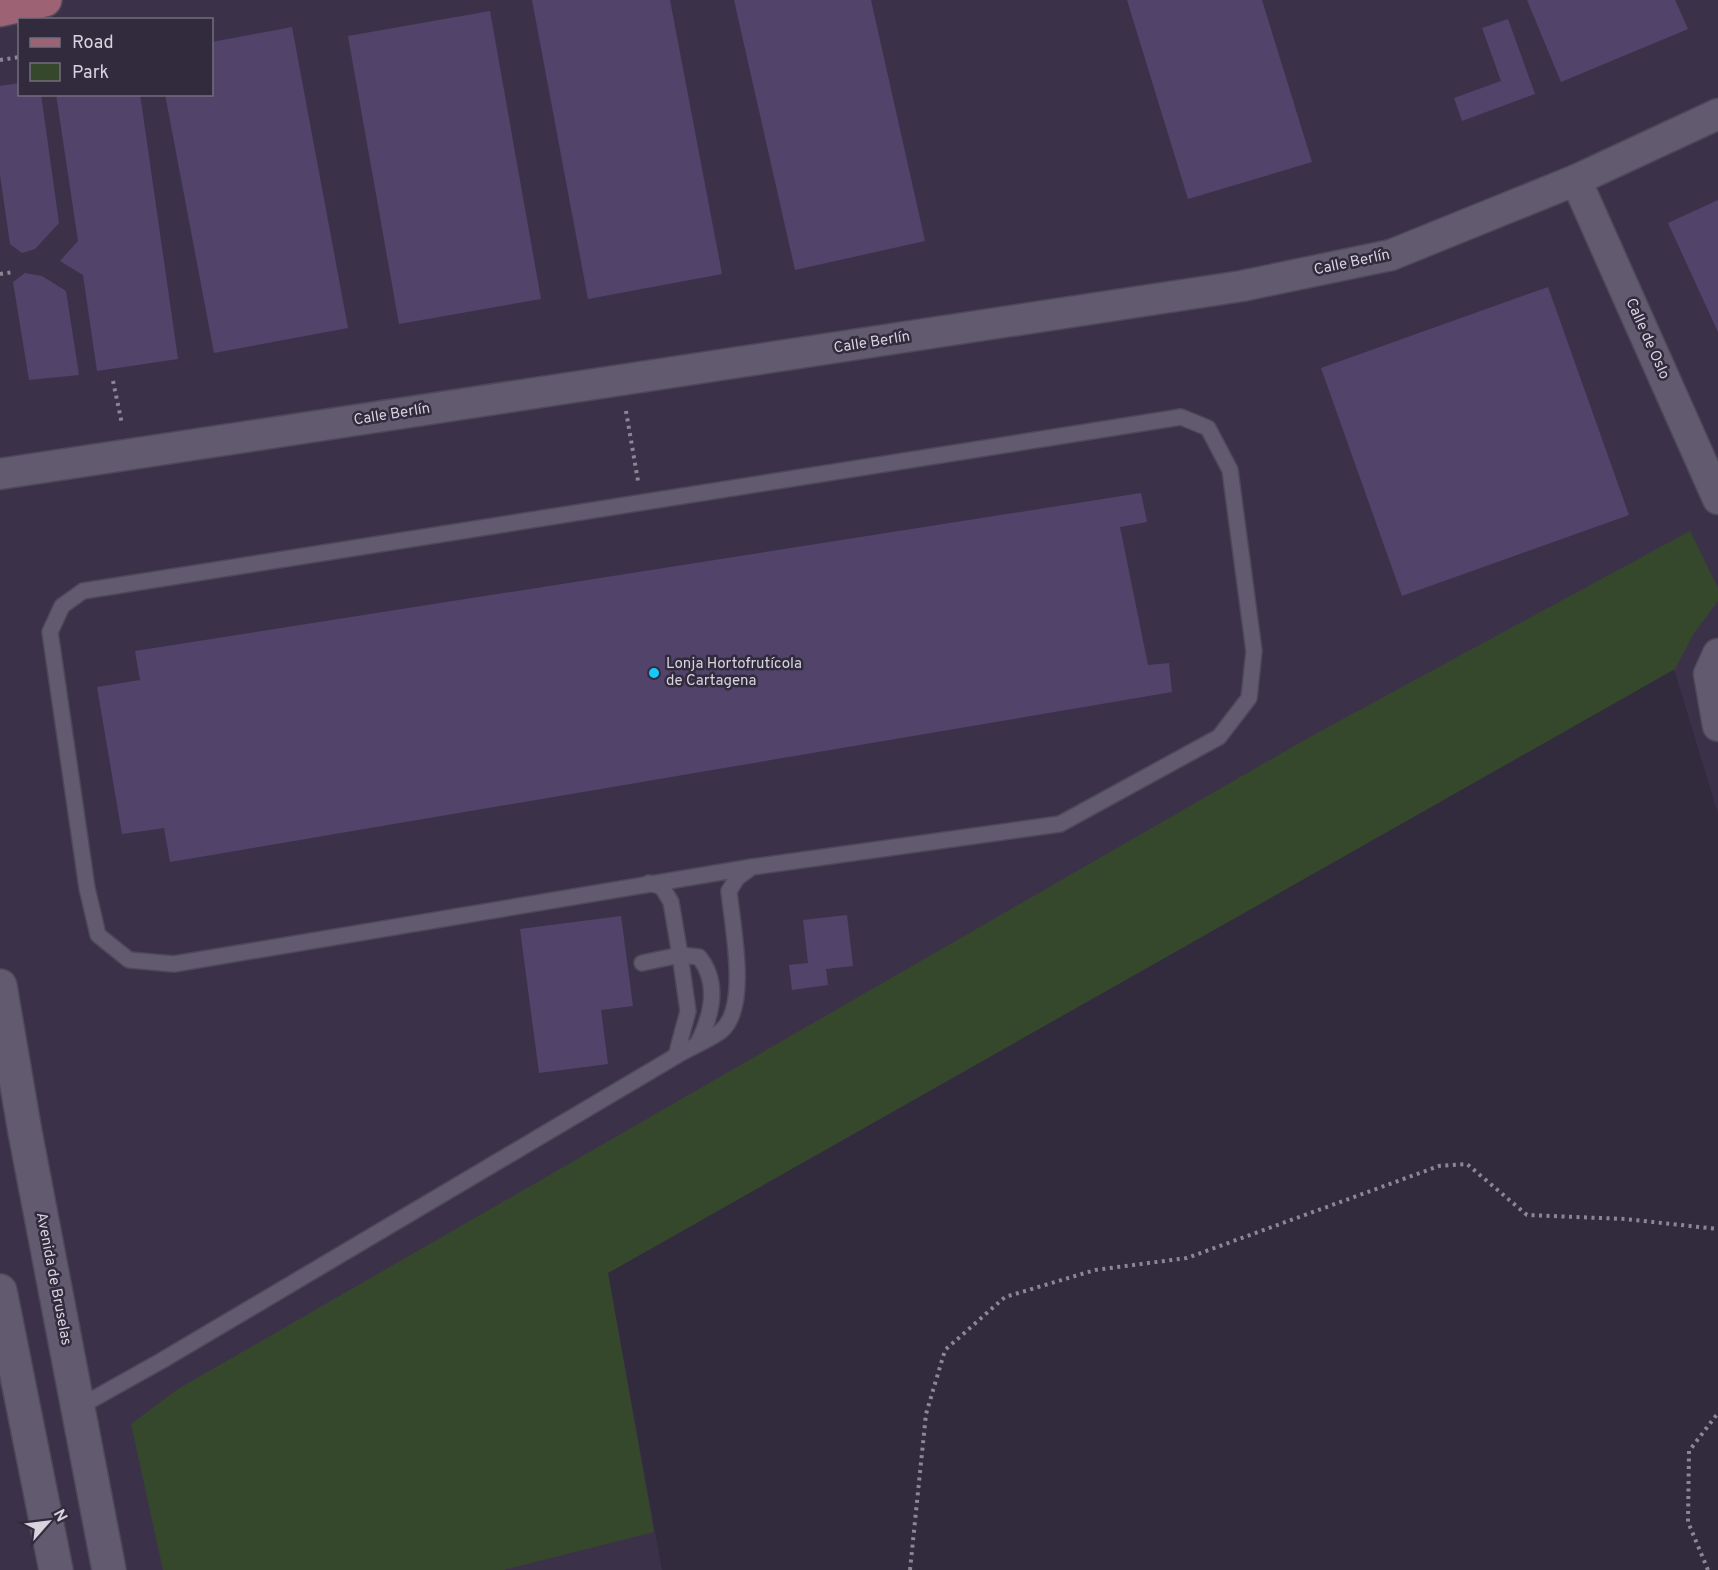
<svg xmlns="http://www.w3.org/2000/svg" width="1718" height="1570" font-family="Overpass,sans-serif">
<rect width="100%" height="100%" fill="#312b3d"/>
<!-- built -->
<path fill="#3b324a" fill-rule="evenodd" d="M 0,0 L 1718,0 L 1718,814 L 1674,669 L 608,1273 L 662,1570 L 0,1570 ZM 20,20 L 212,20 L 212,94 L 20,94 Z"/>
<!-- green -->
<path fill="#36482c" d="M 1690,531 L 1718,588 L 1718,601 L 1694,633 L 1675,669 L 608,1273 L 654,1532 L 503,1570 L 163,1570 L 131,1424 L 178,1389 L 1308,738 Z"/>
<!-- building -->
<g fill="#52436a">
<path d="M 532,0 L 670,0 L 722,274 L 588,299 Z"/>
<path d="M 734,0 L 871,0 L 925,241 L 795,270 Z"/>
<path d="M 1127,0 L 1262,0 L 1312,162 L 1188,199 Z"/>
<path d="M 1527,0 L 1675,0 L 1688,29 L 1561,82 Z"/>
<path d="M 490,11 L 541,299 L 399,324 L 348,36 Z"/>
<path d="M 1508,19 L 1535,94 L 1462,121 L 1454,98 L 1501,81 L 1482,28 Z"/>
<path d="M 292,27 L 348,328 L 214,353 L 165,94 L 212,94 L 212,42 Z"/>
<path d="M 20,83 L 20,94 L 41,94 L 59,223 L 35,249 L 22,253 L 10,244 L 0,175 L 0,86 Z"/>
<path d="M 56,94 L 140,94 L 178,359 L 97,371 L 83,275 L 60,261 L 78,241 Z"/>
<path d="M 1718,200 L 1718,332 L 1668,223 Z"/>
<path d="M 25,273 L 42,276 L 66,291 L 79,375 L 29,380 L 13,282 Z"/>
<path d="M 1548,287 L 1629,515 L 1402,596 L 1321,368 Z"/>
<path d="M 1141,493 L 1147,522 L 1120,527 L 1148,665 L 1169,663 L 1172,692 L 170,862 L 164,828 L 122,834 L 97,687 L 140,680 L 135,651 Z"/>
<path d="M 847,915 L 853,966 L 826,969 L 828,985 L 792,990 L 789,965 L 808,963 L 803,920 Z"/>
<path d="M 621,916 L 633,1006 L 601,1010 L 608,1064 L 539,1073 L 520,929 Z"/>
</g>
<g fill="none" stroke-linecap="round" stroke-linejoin="round">
<!-- service casing -->
<g stroke="#4e4958" stroke-width="18">
<g id="service">
<path d="M 649,883 L 662,887 L 671,902 L 680,955 L 688,1011 L 676,1056"/>
<path d="M 642,963 L 680,955 L 699,957 C 720,983 712,1015 698,1043"/>
<path d="M 77,1408 L 161,1361 L 676,1056 C 689,1048 709,1040 721,1031 C 750,1007 732,925 729,891 L 737,878 L 752,867 L 1060,824 L 1219,737 L 1249,698 L 1254,651 L 1230,470 L 1208,428 L 1181,417 L 83,591 L 62,606 L 50,632 L 87,888 L 98,935 L 129,960 L 174,964 L 752,867"/>
</g>
</g>
<!-- minor casing -->
<g stroke="#4e4958" stroke-width="33">
<g id="minor">
<path d="M 1576,180 L 1718,499"/>
<path d="M 0,474 L 1242,286 L 1391,255 L 1576,180 L 1718,114"/>
<path d="M 1718,654 L 1709,674 L 1718,726"/>
</g>
</g>
<!-- secondary casing -->
<g stroke="#4e4958" stroke-width="36">
<g id="secondary">
<path d="M 0,986 L 25,1132 L 109,1570"/>
<path d="M 0,1291 L 56,1570"/>
</g>
</g>
<!-- primary casing -->
<g stroke="#4e4958" stroke-width="36">
<path id="primary" d="M 0,10 L 45,0"/>
</g>
<!-- path -->
<g stroke="#8c8795" stroke-width="4" stroke-dasharray="3 4.5" stroke-linecap="butt">
<path d="M 0,60 L 20,57"/>
<path d="M 0,274 L 13,272"/>
<path d="M 113,381 L 122,424"/>
<path d="M 626,411 L 638,481"/>
<path d="M 910,1570 L 926,1414 L 945,1350 L 1005,1297 L 1095,1270 L 1187,1258 L 1439,1166 L 1467,1164 L 1527,1215 L 1625,1219 L 1718,1229"/>
<path d="M 1708,1570 L 1688,1522 L 1689,1451 L 1718,1413"/>
</g>
<!-- service -->
<use href="#service" stroke="#625b6f" stroke-width="15"/>
<!-- minor -->
<use href="#minor" stroke="#625b6f" stroke-width="30"/>
<!-- secondary -->
<use href="#secondary" stroke="#625b6f" stroke-width="33"/>
<!-- primary -->
<use href="#primary" stroke="#9d6374" stroke-width="33"/>
</g>
<!-- markers -->
<circle fill="#15cafb" stroke="#312b3d" stroke-width="2" cx="654" cy="673" r="6"/>
<g text-anchor="middle" dominant-baseline="central" stroke-width="5" stroke-linejoin="round" paint-order="stroke">
<!-- street labels -->
<g font-size="15" fill="#d7d3df" stroke="#312b3d">
<text transform="translate(1352 263) rotate(-12)">Calle Berlín</text>
<text transform="translate(1647 339) rotate(66)">Calle de Oslo</text>
<text transform="translate(872 343) rotate(-9)">Calle Berlín</text>
<text transform="translate(392 415) rotate(-9)">Calle Berlín</text>
<text transform="translate(53 1279) rotate(79)">Avenida de Bruselas</text>
</g>
<!-- poi labels -->
<g font-size="15" fill="#d7d3df" stroke="#312b3d" text-anchor="start">
<text x="666" y="664">Lonja Hortofrutícola<tspan x="666" dy="17">de Cartagena</tspan></text>
</g>
</g>
<!-- legend -->
<rect x="18" y="18" width="195" height="78" fill="#312b3d" stroke="#736e7e" stroke-width="1.5"/>
<rect x="30" y="38" width="30" height="9" fill="#9d6374" stroke="#736e7e" stroke-width="1.5"/>
<text x="72" y="48" font-size="18" fill="#d7d3df">Road</text>
<rect x="30" y="63" width="30" height="18" fill="#36482c" stroke="#736e7e" stroke-width="1.5"/>
<text x="72" y="78" font-size="18" fill="#d7d3df">Park</text>
<!-- north arrow -->
<g transform="translate(48 1522) rotate(62)" stroke="#312b3d" stroke-width="4.5" paint-order="stroke">
<path d="M0-4.5L10 22L0 15L-10 22Z" fill="#d7d3df"/>
<text y="-9" font-size="16" font-weight="bold" text-anchor="middle" fill="#d7d3df">N</text>
</g>
</svg>
